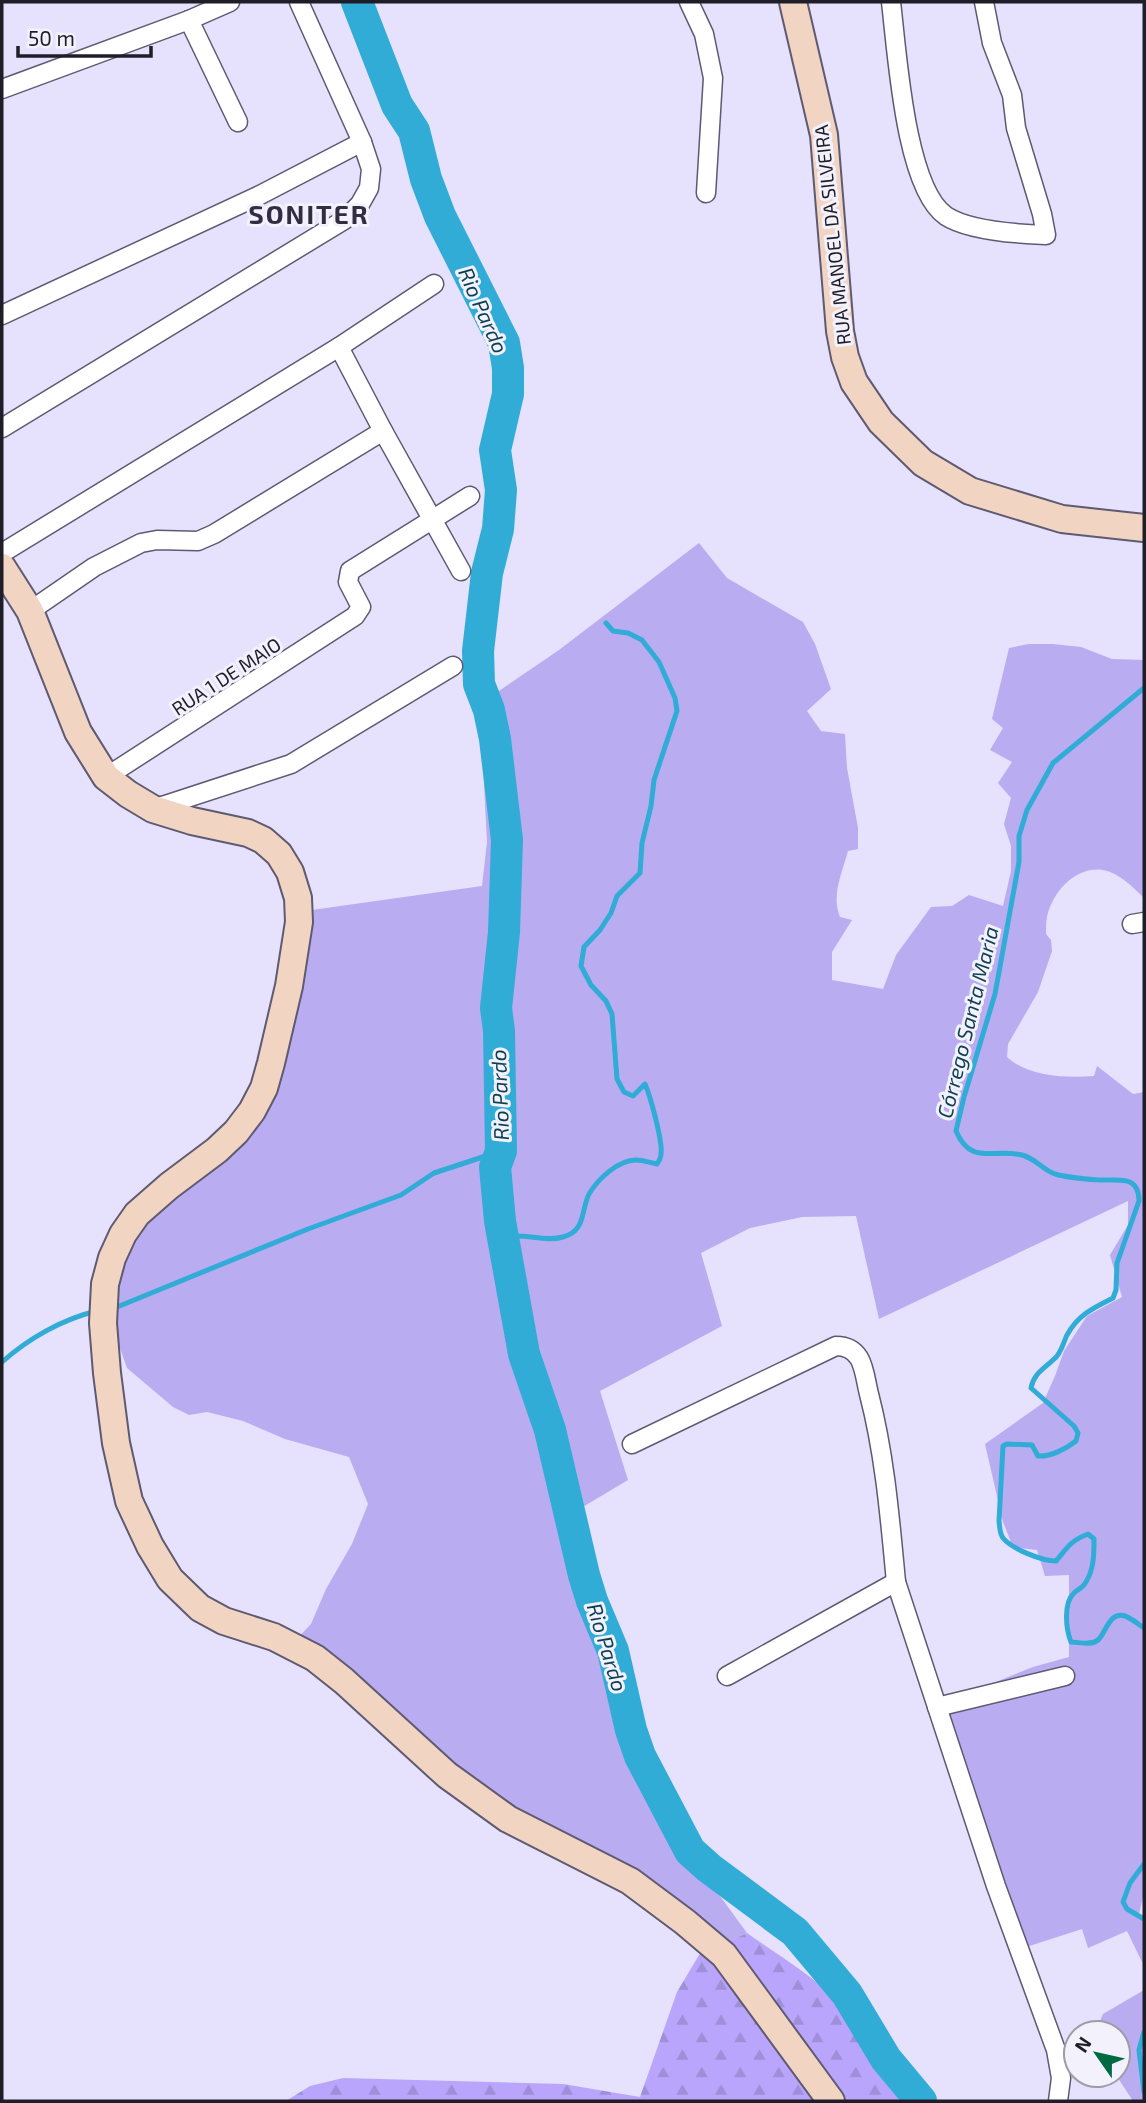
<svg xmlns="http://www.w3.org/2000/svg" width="1146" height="2103" font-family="'Exo 2',sans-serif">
<defs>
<pattern id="forest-firs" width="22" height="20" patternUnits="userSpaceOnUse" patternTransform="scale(1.75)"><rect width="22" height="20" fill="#b9a6fc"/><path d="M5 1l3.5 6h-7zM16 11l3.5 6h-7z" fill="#9f8ed8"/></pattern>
</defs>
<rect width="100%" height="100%" fill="#e6e1fc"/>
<!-- green -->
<g fill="#baacf0">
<path d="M 699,543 L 727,578 L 803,622 L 815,644 L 831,689 L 807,711 L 821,731 L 845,734 L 847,768 L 858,828 L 858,849 L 848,851 C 842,873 831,896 840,917 L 852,920 L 832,952 L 832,980 L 883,989 L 896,955 L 931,907 L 952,906 L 969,895 L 1003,906 L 1011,871 L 1011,846 L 1004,824 L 1011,798 L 998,783 L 1012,762 L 990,750 L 1003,728 L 992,719 L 1009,648 L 1029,644 L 1053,644 L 1081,647 L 1112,659 L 1144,660 L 1144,898 C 1133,887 1119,873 1103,870 C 1075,866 1052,893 1047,917 C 1046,922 1046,928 1046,934 L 1051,940 L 1052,951 L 1038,992 L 1008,1044 L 1007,1057 C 1029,1077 1065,1078 1094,1076 L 1097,1066 L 1133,1094 L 1144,1092 L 1144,1893 L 1139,1914 L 1144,1919 L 1144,1966 L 1127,1931 L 1088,1948 L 1082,1929 L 1020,1949 L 936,1706 L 1033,1667 L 1069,1657 L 1069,1575 L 1045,1576 L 1037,1550 L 1013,1547 L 1003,1522 L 985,1444 L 1043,1403 L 1055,1376 L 1064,1351 L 1087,1316 L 1122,1297 L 1110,1255 L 1128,1225 L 1128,1201 L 879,1319 L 856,1216 L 802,1217 L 750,1228 L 701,1253 L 722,1326 L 600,1391 L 628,1480 L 566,1517 L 604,1611 L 633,1736 L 690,1855 L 747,1933 L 715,1948 L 465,1785 L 296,1640 L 311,1624 L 326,1589 L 352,1544 L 368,1504 L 349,1457 L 285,1439 L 243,1421 L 207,1412 L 189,1415 L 173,1407 L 127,1368 L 103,1300 L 136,1234 L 252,1127 L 284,1058 L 312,910 L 482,886 L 487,842 L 480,704 L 559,650 Z"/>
<path d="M 1144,1990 L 1144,2101 L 1133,2101 L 1116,2075 L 1118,2075 L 1118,2033 L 1095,2033 L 1103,2014 Z"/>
</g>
<!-- forest -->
<path fill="url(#forest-firs)" d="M 747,1933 C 778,1955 812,1975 839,2002 C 864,2029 886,2070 906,2101 L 286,2101 L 310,2086 L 343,2078 L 563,2084 L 640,2097 L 677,1992 L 699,1955 Z"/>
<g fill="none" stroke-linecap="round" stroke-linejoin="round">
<!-- stream -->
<g stroke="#30acd7" stroke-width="5">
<path d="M 1144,688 L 1053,763 L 1027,810 L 1019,836 L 1019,862 L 995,994 L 964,1097 L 956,1131 C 971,1166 993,1148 1022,1155 C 1035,1158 1043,1170 1055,1174 C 1069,1178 1085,1179 1099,1180 C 1118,1181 1139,1174 1139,1201 L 1117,1263 L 1116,1290 L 1113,1298 C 1093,1308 1078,1315 1067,1335 C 1063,1343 1061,1354 1054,1359 C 1044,1369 1034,1373 1031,1388 L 1074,1426 L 1078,1433 L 1076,1441 C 1066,1449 1050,1457 1038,1456 L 1032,1445 L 1007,1444 L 1003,1446 L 999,1521 C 1000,1527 999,1532 1003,1538 C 1012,1549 1042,1561 1056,1561 C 1068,1547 1070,1541 1088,1534 L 1094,1539 C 1094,1554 1094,1569 1086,1582 C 1083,1588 1078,1589 1074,1593 C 1063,1603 1066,1629 1071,1642 C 1079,1642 1091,1646 1098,1640 C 1106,1633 1109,1611 1125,1616 C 1131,1618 1138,1624 1144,1628"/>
<path d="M 504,1248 L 514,1236 C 530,1235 547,1242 563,1237 C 586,1231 581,1210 589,1194 C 598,1179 618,1160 636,1160 C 643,1160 651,1163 657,1164 C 659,1161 661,1158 661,1154 C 663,1142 650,1095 645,1084 L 633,1096 L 624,1092 L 617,1079 L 612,1014 L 606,1001 L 591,985 L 581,966 L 584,947 L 600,930 L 611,913 L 617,896 L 640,873 L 642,843 L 651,806 L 654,780 L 677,711 L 675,698 L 659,662 L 642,640 L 628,633 L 613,631 L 606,623"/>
<path d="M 117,1307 L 308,1229 L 401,1195 L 434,1173 L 501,1151"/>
<path d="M 2,1362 C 28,1339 62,1319 97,1311"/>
<path d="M 1144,1864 L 1130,1883 L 1123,1902 L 1127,1909 L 1144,1919"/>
<path d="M 1144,2032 L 1139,2050 L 1144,2092"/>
</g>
<!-- river -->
<path stroke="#30acd7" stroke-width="32" d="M 357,2 L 397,105 L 414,131 L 426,179 L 440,216 L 504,343 L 508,368 L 508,394 L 495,450 L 501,490 L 498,529 L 487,573 L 478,651 L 479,684 L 489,710 L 495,739 L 507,840 L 504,932 L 496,1008 L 499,1031 L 501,1151 L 495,1167 L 500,1221 L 524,1354 L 550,1430 L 584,1575 L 592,1601 L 613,1651 L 631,1730 L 640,1756 L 690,1851 L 709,1868 L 795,1932 L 847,1994 L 886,2059 L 921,2101"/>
<!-- street casing -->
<g stroke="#5e5a71" stroke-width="21">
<g id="street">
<path d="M 689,2 L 704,34 L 713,78 L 706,193"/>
<path d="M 891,2 C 897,51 905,188 946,216 C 969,231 1019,234 1046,235 L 1042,214 L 1016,128 L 1012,95 L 992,43 L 984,2"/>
<path d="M 189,20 L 238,122"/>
<path d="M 2,89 L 189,20 L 230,2"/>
<path d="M 2,315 L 260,195 L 362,142"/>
<path d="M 339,347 L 383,431 L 461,571"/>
<path d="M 2,428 L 344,220 L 360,204 L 369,188 L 371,169 L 362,142 L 299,2"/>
<path d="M 2,553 L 339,347 L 434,284"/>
<path d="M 30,611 L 94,567 L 141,543 L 157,540 L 198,541 L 214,534 L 383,431"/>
<path d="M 106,777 L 355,616 L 361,607 L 348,582 L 350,571 L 470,496"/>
<path d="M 153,809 L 291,764 L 453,666"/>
<path d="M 1132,924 L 1144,922"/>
<path d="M 632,1444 L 836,1346 C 846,1346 854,1350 859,1358 C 865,1368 866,1383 869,1394 C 885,1456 890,1519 896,1582"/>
<path d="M 727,1676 L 896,1582 L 996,1886 L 1056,2050 L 1061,2078 L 1058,2101"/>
<path d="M 937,1707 L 1065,1676"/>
</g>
</g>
<!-- secondary casing -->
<g stroke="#5e5a71" stroke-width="30">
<g id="secondary">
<path d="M 793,2 L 824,135 L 840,331 L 845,357 L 854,382 L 881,422 L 923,463 L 970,491 L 1062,519 L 1144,528"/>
<path d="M 2,567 L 30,611 L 78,732 L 106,777 L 128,794 L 153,809 L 192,821 L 248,833 L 263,840 L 279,854 L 290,872 L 298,898 L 299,922 L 289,986 L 271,1063 L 264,1088 L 252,1111 L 236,1132 L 217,1150 L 169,1186 L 137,1214 L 123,1234 L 112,1258 L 105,1284 L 103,1323 L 107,1373 L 116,1443 L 129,1501 L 150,1546 L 170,1579 L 200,1608 L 224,1621 L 274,1637 L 315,1658 L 344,1681 L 447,1775 L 508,1819 L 630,1881 L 685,1922 L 724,1955 L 831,2101"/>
</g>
</g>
<!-- street -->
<use href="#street" stroke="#fff" stroke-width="18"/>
<!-- secondary -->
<use href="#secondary" stroke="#f2d4c2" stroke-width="26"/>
</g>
<g text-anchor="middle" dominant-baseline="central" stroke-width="6" stroke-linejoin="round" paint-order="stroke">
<!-- street labels -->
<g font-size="19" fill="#1f1d27" stroke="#f2f1fc">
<text transform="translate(832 235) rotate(-96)">RUA MANOEL DA SILVEIRA</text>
<text transform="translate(226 676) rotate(-33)">RUA 1 DE MAIO</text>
</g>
<!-- water labels -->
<g font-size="21" font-style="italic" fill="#0b3f51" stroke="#f2f1fc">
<text transform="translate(484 310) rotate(66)">Rio Pardo</text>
<text transform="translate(967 1022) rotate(-76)">Córrego Santa Maria</text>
<text transform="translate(499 1095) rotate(-92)">Rio Pardo</text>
<text transform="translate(608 1647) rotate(73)">Rio Pardo</text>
</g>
<!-- district labels -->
<g font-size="26" font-weight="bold" letter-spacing="2" fill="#322d42" stroke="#f2f1fc">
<text x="309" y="213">SONITER</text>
</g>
</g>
<!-- border -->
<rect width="1146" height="2103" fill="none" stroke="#1f1d27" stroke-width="7"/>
<!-- north arrow -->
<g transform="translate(1097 2054) rotate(304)"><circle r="33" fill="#f2f1fc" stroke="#9e9ca7" stroke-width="2"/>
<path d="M0-5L12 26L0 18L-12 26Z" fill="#006b42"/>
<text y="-10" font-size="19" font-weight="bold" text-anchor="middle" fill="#1f1d27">N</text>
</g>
<!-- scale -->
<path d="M18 46v10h133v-10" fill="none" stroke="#1f1d27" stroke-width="3.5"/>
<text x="28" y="46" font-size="21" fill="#1f1d27" stroke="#f2f1fc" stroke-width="5" paint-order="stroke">50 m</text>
</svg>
